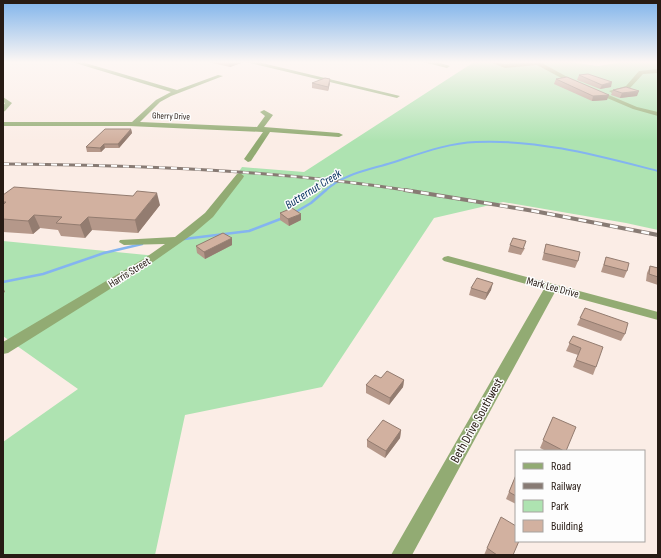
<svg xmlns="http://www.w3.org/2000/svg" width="661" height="558" font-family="'Sofia Sans Condensed',sans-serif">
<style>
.green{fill:#aee3b1}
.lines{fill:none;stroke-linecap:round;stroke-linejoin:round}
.stream-far1{stroke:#84b4f0;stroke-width:2}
.stream{stroke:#84b4f0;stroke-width:2.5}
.minor{fill:#92ab73;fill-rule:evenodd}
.rail-far1-casing{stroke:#887b74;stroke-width:3}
.rail-casing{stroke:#887b74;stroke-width:4}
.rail-far1{stroke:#fdfdfd;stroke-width:2;stroke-dasharray:6;stroke-linecap:butt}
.rail{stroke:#fdfdfd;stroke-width:2.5;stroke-dasharray:8;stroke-linecap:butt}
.wall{fill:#b5988a}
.shaded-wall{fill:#937c70}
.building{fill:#d2b1a0;stroke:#937c70}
.labels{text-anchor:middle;stroke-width:3;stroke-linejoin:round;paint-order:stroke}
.far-street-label{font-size:9px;fill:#271b14;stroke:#fdfdfd}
.street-label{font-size:11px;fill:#271b14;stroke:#fdfdfd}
.water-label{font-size:12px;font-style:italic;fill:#022c5a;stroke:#fdfdfd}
.near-street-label{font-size:13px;fill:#271b14;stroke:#fdfdfd}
</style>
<rect width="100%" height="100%" fill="#fbede6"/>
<path class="green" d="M474,62H569L598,66L623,62H658V230L626,223L503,202L434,218L322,387L185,415L155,555H3V442L78,389L3,336V241L157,256L220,200L242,167L304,172Z"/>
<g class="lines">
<path class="stream-far1" d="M325,191C343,174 368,170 391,163C419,154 447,143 476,142C538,139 599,156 658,171"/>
<g class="stream">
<path d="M294,213L311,203L326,190"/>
<path d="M184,239L249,231L283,218"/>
<path d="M3,282L43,274L104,253L142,244"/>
</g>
<g class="minor">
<path d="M72,62H82L177,90L218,75L223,76L171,96L160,102L140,122L257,127L265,116L260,112L264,110L273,115L264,127L339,133L343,135L339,137L270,132L251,161L248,162L244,159L263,132L129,126H3V122H132L156,100L171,92Z"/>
<path d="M246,62H258L400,96L397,98Z"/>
<path d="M423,62H437L450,66L447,68Z"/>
<path d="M490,62L505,64L540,62L571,79L637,107L658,112V116L633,109L567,81L537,65L505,68Z"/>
<path d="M658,69V73L643,74L630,88L612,93L609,91L626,86L639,71Z"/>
<path d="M3,97L12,103L5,111L3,112V106L5,103L3,102Z"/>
<path d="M240,173L244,176L243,178L213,217L193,234L153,262L8,353L3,354V342L145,258L165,244L124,245L119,242L120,240L175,237L205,213L237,174Z"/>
<path d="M448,256L658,312V320L555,292L412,555H391L544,289L444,261L442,259L444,257Z"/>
</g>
<g class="rail-far1-casing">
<path id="rail-far1" d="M3,164C140,165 276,170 412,191"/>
</g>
<g class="rail-casing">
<path id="rail" d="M405,190L534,211L658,235"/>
</g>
<use href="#rail-far1" class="rail-far1"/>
<use href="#rail" class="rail"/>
</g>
<g class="wall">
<path d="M208,62H244L230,67Z"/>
<path d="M579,75L611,87L600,89L577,80Z"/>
<path d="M556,79L607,100L592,101L554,84Z"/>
<path d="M312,83H330L328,91L312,88Z"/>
<path d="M613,90L637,96L620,98L611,95Z"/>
<path d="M131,129L132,133L119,148H105L101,152H87L86,147Z"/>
<path d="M3,195L160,205L138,233L92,230L85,238L61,236L58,230L40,228L33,234L3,232Z"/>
<path d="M280,213L301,220L289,226L280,220Z"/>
<path d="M546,244L578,261L575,268L542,260Z"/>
<path d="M232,245L205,259L197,253L196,246Z"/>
<path d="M510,245L525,248L521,255L508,252Z"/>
<path d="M606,257L627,271L624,278L601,272Z"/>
<path d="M650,266L658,268V285L646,281L647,273Z"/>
<path d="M471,288L491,290L485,300L469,295Z"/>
<path d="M585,308L625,334L621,341L577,325Z"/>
<path d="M573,336L596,367L593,375L573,367L578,355L566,351Z"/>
<path d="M381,378L404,380L403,387L389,405L366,393V385Z"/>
<path d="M553,417L566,451H546L540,448Z"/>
<path d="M401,430L400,438L385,458L367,447V440Z"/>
<path d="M516,475V504L506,499Z"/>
<path d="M487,548L513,555H484Z"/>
</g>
<g class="shaded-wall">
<path d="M231,62H244L230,67L229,63Z"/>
<path d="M330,79V83L328,91V87Z"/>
<path d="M612,82L611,87L600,89L602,85Z"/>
<path d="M639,91L637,96L620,98L622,93Z"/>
<path d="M609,95L607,100L592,101L593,96Z"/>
<path d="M131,129L132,133L119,148L118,144Z"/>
<path d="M104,144L105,148L101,152L100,148Z"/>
<path d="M157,193L160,205L138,233L135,220Z"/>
<path d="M301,214V220L289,226L288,219Z"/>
<path d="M34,215L40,228L33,234L28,221Z"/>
<path d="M88,217L92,230L85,238L80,225Z"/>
<path d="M232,238V245L205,259L204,252Z"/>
<path d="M493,283L491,290L485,300L487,293Z"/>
<path d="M3,287L5,292L3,293Z"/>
<path d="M404,380L403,387L389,405L390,398Z"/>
<path d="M401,430L400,438L385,458L386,451Z"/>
</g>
<g class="building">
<path d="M588,74L612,82L602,85L579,75Z"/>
<path d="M567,77L609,95L593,96L556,79Z"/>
<path d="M325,78L330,79L328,87L312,83Z"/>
<path d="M626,87L639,91L622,93L613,90Z"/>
<path d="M105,129H131L118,144H104L100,148L86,147Z"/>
<path d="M14,187L133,196L137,191L157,193L135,220L88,217L80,225L56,223L62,217L34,215L28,221L3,219V205L6,202H3V195Z"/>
<path d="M292,208L301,214L288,219L280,213Z"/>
<path d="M223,233L232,238L204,252L196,246Z"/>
<path d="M513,238L526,241L523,249L510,245Z"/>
<path d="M546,244L580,252L578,261L544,253Z"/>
<path d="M606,257L629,263L627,271L604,265Z"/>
<path d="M650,266L658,268V277L649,274Z"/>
<path d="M477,278L493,283L487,293L471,288Z"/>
<path d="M585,308L628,323L625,334L580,318Z"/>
<path d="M573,336L603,347L596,367L576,360L581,348L569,343Z"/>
<path d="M387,371L404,380L390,398L366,385L375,375L381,378Z"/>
<path d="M553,417L576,427L566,451H564L543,440Z"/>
<path d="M383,420L401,430L386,451L367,440Z"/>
<path d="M516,475V496L509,492Z"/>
<path d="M501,517L516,526V541H519L513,555H497L487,548Z"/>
</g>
<linearGradient id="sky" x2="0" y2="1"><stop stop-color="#80b4eb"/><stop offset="0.44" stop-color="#fdf7f4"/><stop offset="1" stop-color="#fdf7f4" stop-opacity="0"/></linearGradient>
<rect width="661" height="141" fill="url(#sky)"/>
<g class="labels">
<g class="far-street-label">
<text transform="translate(171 116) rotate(2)" y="3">Gherry Drive</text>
</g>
<g class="street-label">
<text transform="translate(129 272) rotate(-32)" y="4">Harris Street</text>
<text transform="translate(553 287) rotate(15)" y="4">Mark Lee Drive</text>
</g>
<g class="water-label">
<text transform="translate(313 189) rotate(-32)" y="4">Butternut Creek</text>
</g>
<g class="near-street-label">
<text transform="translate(476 420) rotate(-61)" y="5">Beth Drive Southwest</text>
</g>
</g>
<rect width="661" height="558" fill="none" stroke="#271b14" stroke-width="8"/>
<rect x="515" y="450" width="130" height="92" fill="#fdfdfd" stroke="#a7a3a0"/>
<rect x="523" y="463" width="20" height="6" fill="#92ab73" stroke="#a7a3a0"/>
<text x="551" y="470" font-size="12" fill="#271b14">Road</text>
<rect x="523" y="483" width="20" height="6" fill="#887b74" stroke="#a7a3a0"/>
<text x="551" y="490" font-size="12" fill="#271b14">Railway</text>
<rect x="523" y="500" width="20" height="12" fill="#aee3b1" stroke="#a7a3a0"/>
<text x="551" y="510" font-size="12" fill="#271b14">Park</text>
<rect x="523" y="520" width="20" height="12" fill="#d2b1a0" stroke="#a7a3a0"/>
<text x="551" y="530" font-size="12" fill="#271b14">Building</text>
</svg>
